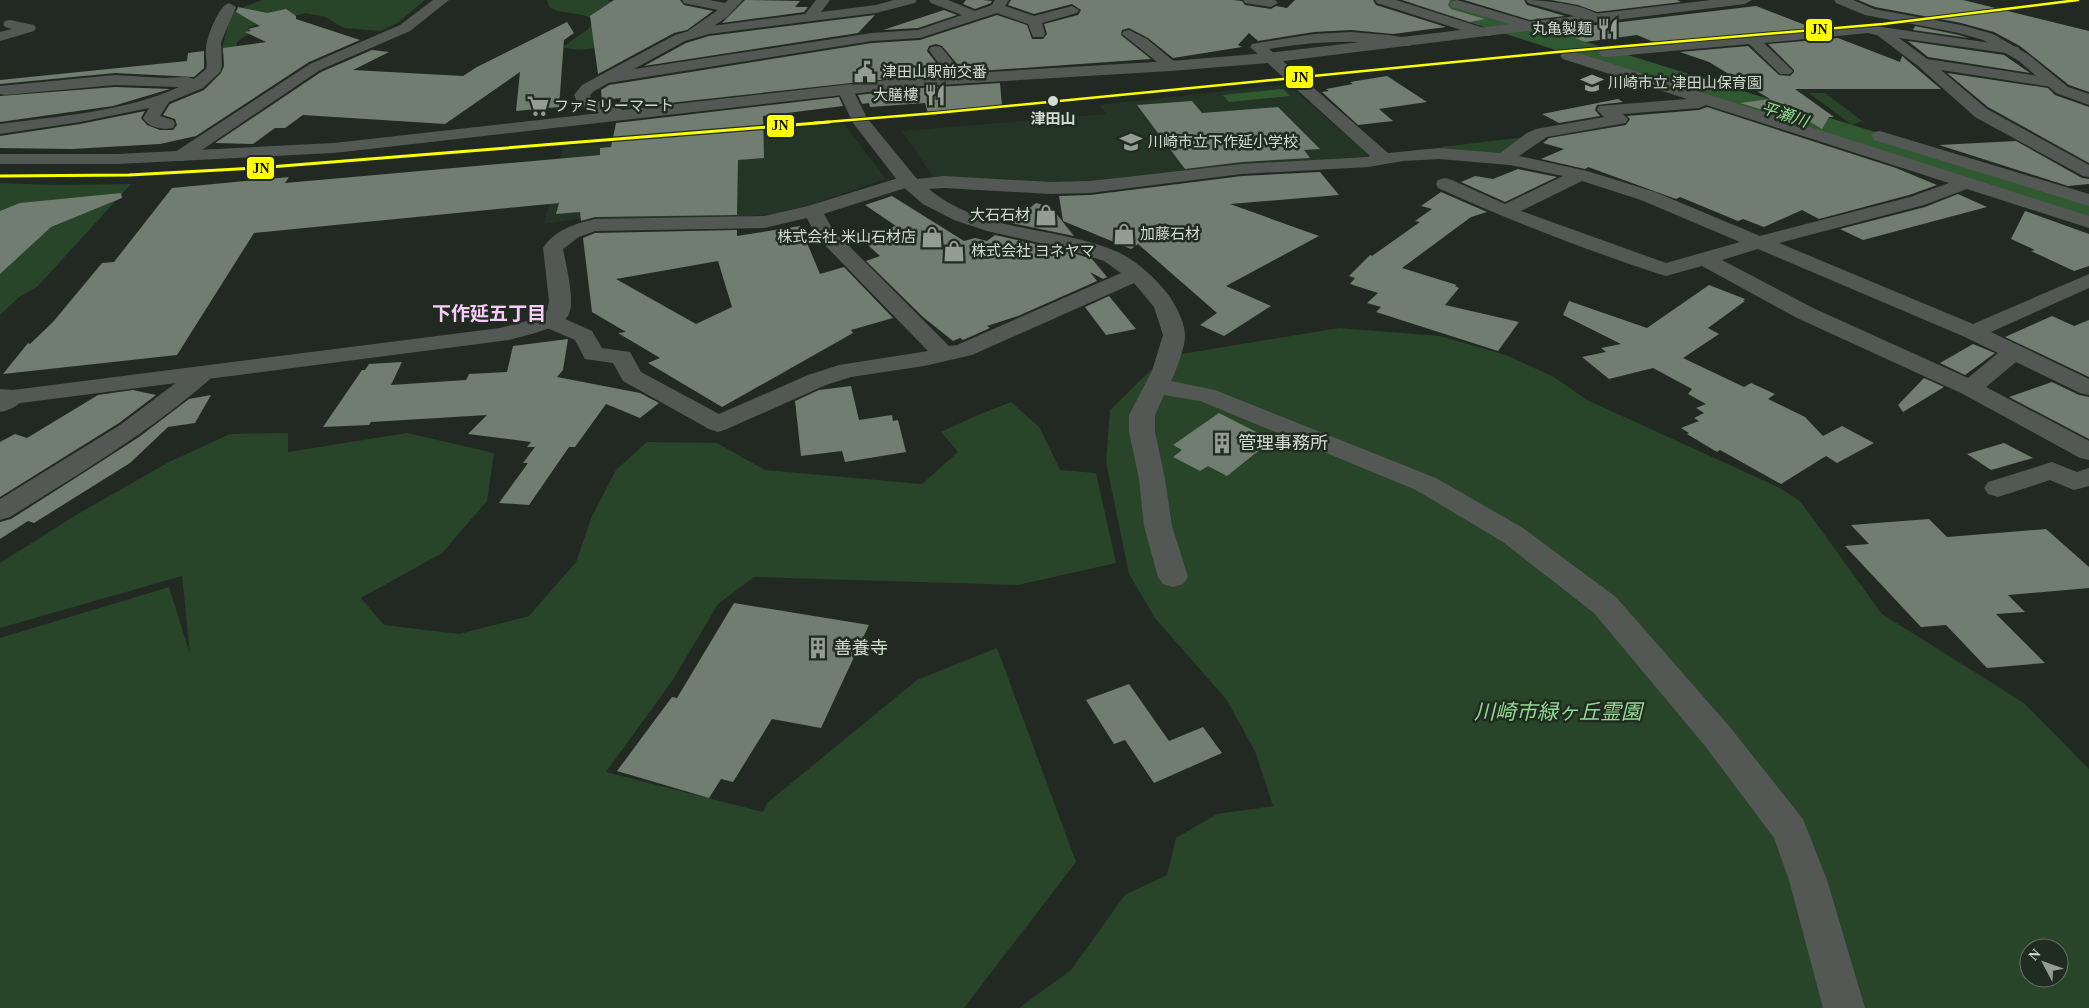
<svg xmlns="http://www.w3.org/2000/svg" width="2089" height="1008" font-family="'Times New Roman','Noto Sans JP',serif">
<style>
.built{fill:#253525}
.green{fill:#284429;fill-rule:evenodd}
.water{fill:#305931}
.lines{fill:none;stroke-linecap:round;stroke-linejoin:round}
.river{fill:#305931;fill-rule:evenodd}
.building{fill:#707d70;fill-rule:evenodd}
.minor{fill:#545854;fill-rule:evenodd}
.tertiary{fill:#545854;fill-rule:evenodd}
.rail-1-far1-casing{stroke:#1f2c1f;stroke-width:4.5}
.rail-1-casing{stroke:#1f2c1f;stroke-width:5.5}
.rail-1-far1{stroke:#ff0;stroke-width:2.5}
.rail-1{stroke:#ff0;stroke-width:3}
.stop-dot{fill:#d2dbd2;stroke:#1f2c1f;stroke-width:2}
.labels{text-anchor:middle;stroke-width:5;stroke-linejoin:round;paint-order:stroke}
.far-poi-label{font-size:15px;fill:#d2dbd2;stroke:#1f2c1f;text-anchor:start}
.far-stop-label{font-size:15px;font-weight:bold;fill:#d2dbd2;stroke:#1f2c1f}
.far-water-label{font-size:16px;font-style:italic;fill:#93d894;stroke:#1f2c1f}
.poi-label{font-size:18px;fill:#d2dbd2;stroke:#1f2c1f;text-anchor:start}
.neighbourhood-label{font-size:19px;font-weight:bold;fill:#f8cbfa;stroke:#1f2c1f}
.near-park-label{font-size:21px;font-style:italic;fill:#93d894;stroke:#1f2c1f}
.line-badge{stroke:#1f2c1f;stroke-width:2}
.pale-badge-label{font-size:14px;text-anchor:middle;font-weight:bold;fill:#111}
</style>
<rect width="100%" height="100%" fill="#222922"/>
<g class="built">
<path d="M1287,84L1369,155L1365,158L1057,184L933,177L902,131L1106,114L1100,105Z"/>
<path d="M844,124L886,179L806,206L772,214L732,218L578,219L544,224L563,147Z"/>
</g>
<g class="green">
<path d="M262,0H425L399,22L381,31L344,28L325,17L306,13L248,27V34L237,42L236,53L222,54C222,40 229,29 230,15L236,10Z"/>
<path d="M547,0H609L608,1L615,3L603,46C588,50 578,51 563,47L588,29L595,21C581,10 564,16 549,7Z"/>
<path d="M1809,93H1825L1862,121L1852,125Z"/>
<path d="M1526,137L1503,154L1445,151L1441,147Z"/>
<path d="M0,183L55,185L131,184L38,286L18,298L0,315Z"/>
<path d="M1339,328L1440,336L1506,355L1554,377L1587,400L1778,487L1800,501L1882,614L2024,703L2089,769V1008H1019L1071,970L1125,895L1167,875L1176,838L1217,814L1273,806L1255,751L1226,699L1155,618L1129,574L1106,462L1110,410L1164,357ZM2029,948H2059V978H2029Z"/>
<path d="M1011,402L1040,428L1060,470L1096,473L1116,563L1018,585L754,577L718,604L672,681L606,772L763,812L767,803L917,680L997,648L1076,862L964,1008H0V638L169,587L190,654L182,576L0,628V563L76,515L169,462L230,434L288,433V452L407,433L494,453L487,501L442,553L361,598L384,625L459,634L529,616L576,562L592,516L616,470L647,442L717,443L765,470L922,484L958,452L941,432L973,417Z"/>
</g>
<path class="water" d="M1283,89L1290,96L1229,102L1223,95Z"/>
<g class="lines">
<path class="river" d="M1412,0H1452L2089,199V222L1416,5Z"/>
</g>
<g class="building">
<path d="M614,0H680L684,5L713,11L687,30L674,33L598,74L590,16Z"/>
<path d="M745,0L800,1L795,7H808L804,12L722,23Z"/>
<path d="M966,0H983L992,1L991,3L975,9L963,4Z"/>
<path d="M1011,0H1233L1242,1L1245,5L1271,9L1276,6L1287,8L1295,0H1373L1376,5L1446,27L1393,34L1351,30L1314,32L1258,41L1249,33L1238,45L1242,47L1173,58L1148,38L1129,28L1122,30L1121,35L1151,59L964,72L942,46L936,44L929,46L927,51L944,73L623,108L619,107L621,98L602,100L601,90L609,85L872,43L920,40L997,15L1027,25L1032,39H1043L1047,34L1044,24L1078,15L1081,10L1072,4L1034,14L1008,5Z"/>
<path d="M1402,0H1450L1448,5L1451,9L1485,19L1470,22Z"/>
<path d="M1464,0H1524L1527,5L1565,16L1530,20Z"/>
<path d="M1551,0H1677L1681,2L1597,12L1578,5Z"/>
<path d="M1858,0H1963L2089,31V92L2069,85L2020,46L1994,32L1961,23L1875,7Z"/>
<path d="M1756,6L1813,28L1656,43L1637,35L1585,42L1554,30Z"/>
<path d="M238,7L267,13L286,9L296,16V19L360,40L309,62L196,136L160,144L72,149L0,148V136L80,124L145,111L141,118L147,125L160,130H173L177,125L175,119L163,115L170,104L204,90L221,73L224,66L223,48L266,42L245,32L251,31L248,29L260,26L236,12Z"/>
<path d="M944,10L957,15L918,28L883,30Z"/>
<path d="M875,15L858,33L644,66L686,43L709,36Z"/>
<path d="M567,22L574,33L564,40L559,107L516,111L520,72L445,124L303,115L285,128H275L253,144L215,143L321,72L372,50L389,52L353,70L463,76L477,67Z"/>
<path d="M1915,26L1959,35L1969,38L1913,30Z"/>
<path d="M1838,38L1900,62L1902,56L1941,89H1795L1834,117H1829L1822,129L1802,117H1786L1740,103L1770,99L1709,62L1680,52L1748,46L1779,75L1790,76L1794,72V70L1768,44Z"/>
<path d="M1908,41L2004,55L2030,73L1928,57Z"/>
<path d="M204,51V68L194,77L115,73L0,84V80L187,61L188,53Z"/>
<path d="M1947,73L2048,88L2055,95L2089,107V163L1988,107Z"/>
<path d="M1387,76L1427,102L1379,109L1393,121L1358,125L1322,92L1329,91L1326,89L1353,84L1350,82Z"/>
<path d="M1000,83L1002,106L928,113L925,103L870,107L869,103L862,104L858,95L922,88Z"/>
<path d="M115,87L170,89L113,106L0,122V96Z"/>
<path d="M839,97L843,106L763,116L764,158L738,160L737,215L595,217L581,221L580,212L556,214L559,203L254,233L177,355L3,374L28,343L30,344L53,322L102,263L114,262L172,188L289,177L285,183L600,155V148L611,147L616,123Z"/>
<path d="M1618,99L1623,102L1597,105L1595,110L1600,116L1559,123L1542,114Z"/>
<path d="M1192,101L1202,113L1278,107L1320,149L1304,150L1310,158L1242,162L1185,169L1137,105Z"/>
<path d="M1707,107L1896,168L1937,185L1909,195L1819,219L1802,210L1764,227L1743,219L1738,221L1680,197L1676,199L1588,167L1585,169L1541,159L1564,149L1543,143L1549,138L1626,125L1630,119L1627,116L1699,110Z"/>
<path d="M2016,141L2082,178L2089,179V184L2068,186L1939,145Z"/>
<path d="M1518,169L1557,177L1505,202L1461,182L1475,176L1493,179Z"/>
<path d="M1320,172L1339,195L1230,204L1319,236L1226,286L1271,306L1224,336L1200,325L1217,313L1138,244L1131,249L1063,221L1059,196L1090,195L1242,176Z"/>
<path d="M1441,192L1487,212L1471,217L1402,268L1457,285L1455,286L1459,288L1445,305L1519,322L1498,351L1376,312L1381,307L1367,303L1378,293L1350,284L1355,278L1349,276L1370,255L1372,256L1420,222L1415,221L1432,209L1421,206Z"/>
<path d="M121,193L122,198L51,227L0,274V211L20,203Z"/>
<path d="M1958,194L1987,207L1863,240L1840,229L1925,207Z"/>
<path d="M892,196L964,241L975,238L987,241L995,235L1066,251L1092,259L1107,277L1103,279L1090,272L1097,281L1018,316L987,326L990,328L963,340L960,338L953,341L923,317L866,261L880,256L859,237L896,226L865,205Z"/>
<path d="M1036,203L1051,207L1074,236L1011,223Z"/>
<path d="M2025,211L2089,234V266L2074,271L2031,251L2035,250L2011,239Z"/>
<path d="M800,226L820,274L844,267L893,318L851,330L853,333L722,407L648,363L660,358L618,333L626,332L592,312L583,238L595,233L737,230V236ZM718,261L732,307L696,324L616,279Z"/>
<path d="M1709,285L1745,299L1743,301H1745L1708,328L1719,334L1683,358L1744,387L1751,383L1775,394L1768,399L1805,417L1823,436L1842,426L1874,443L1837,463L1826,456L1781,484L1720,450L1717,452L1687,434L1689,433L1681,428L1699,421L1694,418L1704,413L1696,408L1706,404L1688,394L1692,389L1653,368L1609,379L1582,357L1606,352L1601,348L1621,344L1563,315L1569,301L1647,328Z"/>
<path d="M1109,296L1136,329L1106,335L1085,307Z"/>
<path d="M2052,316L2074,326L2089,320V377L2005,337Z"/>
<path d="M568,339L563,370L557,377L640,393L659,403L640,418L606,404L575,447H569L529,505L499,503L528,463H523L535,447H527L531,442L468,434L487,415L371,422L369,425L323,427L362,370H365L369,364L402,362L391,385L466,380L469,374L507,372L513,346Z"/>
<path d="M1973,344L1995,353L1965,375L1940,363Z"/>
<path d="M1924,378L1944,387L1903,412L1898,405Z"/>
<path d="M2052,382L2079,395L2089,397V439L2009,397Z"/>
<path d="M851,386L859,420L892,415L893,421L898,420L906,452L845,462L842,451L801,456L795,401L819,390Z"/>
<path d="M133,390L156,395L119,423L0,497V442L15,434L27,438L98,395Z"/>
<path d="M211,395L195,423L168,427L130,463L34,523L28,521L0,539V522L11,519L88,470L139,437L189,399Z"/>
<path d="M1219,413L1272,440L1227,476L1208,466L1200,471L1173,457L1182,450L1173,445Z"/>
<path d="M2004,443L2033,458L1991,470L1967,454Z"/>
<path d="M1929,519L1947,537L2046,529L2089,567V588L2008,595L2025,612L1996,614L2045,663L1987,668L1946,625L1921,627L1845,546L1869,544L1851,525Z"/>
<path d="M734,603L869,625L821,728L772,719L733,782L721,779L709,798L617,771L672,697L677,698Z"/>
<path d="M1129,684L1169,741L1203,727L1222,753L1154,783L1125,740L1114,744L1086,700Z"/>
</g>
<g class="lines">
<g class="minor">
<path d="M433,0H449L410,31L320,70L187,160L181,161L175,160L172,156L175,152L310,64L400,25Z"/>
<path d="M682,0H709L725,3L728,0H743L727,17L699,36H689L687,33L689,30L718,10L684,3Z"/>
<path d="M816,0H830L815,20H805L803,17Z"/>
<path d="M929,0H948L975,11L992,5L995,0H1009L1005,6L1034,16L1072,6L1079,10L1077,13L1042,23L1045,34L1043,37H1033L1028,24L997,13L920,38L872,41L608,83L602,81L600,78L602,75L608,73L872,33L918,30L962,15L931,3Z"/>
<path d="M1243,0H1275L1278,3L1271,7L1245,3Z"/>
<path d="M1375,0H1396L1490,30L1492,33L1490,36H1480L1377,3Z"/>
<path d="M1457,0L1535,23L1537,26L1535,29L1530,30L1452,7L1450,4L1452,1Z"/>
<path d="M1526,0C1542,0 1592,5 1602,18L1595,22L1528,3Z"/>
<path d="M229,3L236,7L221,42L222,66L220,72L203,88L169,102L160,116L173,120L175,124L173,128C162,130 149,128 143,118L149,108L80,122L0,134V124C59,116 124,112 179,87L115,85L5,95L0,94V86L115,75L164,78L188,77L194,79L206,69C208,62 205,56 206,49C206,38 219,5 229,3Z"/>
<path d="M10,20L34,25L36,28L34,31L0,41V32L12,29L5,27L3,24L5,21Z"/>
<path d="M1868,25L2018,47L2020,50L2018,53L2013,54L1899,38L1927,59L2058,79L2060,82L2058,85L2052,87L1941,70L1987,109L2089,165V177L2083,176L1975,117L1918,66L1877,35L1868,33L1764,43L1793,71L1790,74H1780L1749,44L1606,57L1601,56L1599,53L1601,50L1606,49Z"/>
<path d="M1129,30L1147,39L1176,63L1179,66L1176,69H1166L1122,34L1124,31Z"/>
<path d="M1351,32L1389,35L1412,39L1414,42L1412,45L1407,46C1361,39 1315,41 1269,49L1388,153L1439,148L1500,153L1527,133L1536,129L1604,117L1597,110L1599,106L1687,99L1563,59L1560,56L1563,53L1572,51L2089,216V228L1967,189L1924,205L1779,243L1973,324L2089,274V288L1991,332L2089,379V395L2080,393L2016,362L1986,387L2089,441V460L2080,458L1961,393L1797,318L1702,266L1666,276L1659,274C1584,249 1510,221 1438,188L1436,184L1438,180L1445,178L1452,180L1505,204L1563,176L1510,165L1439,159L1403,161L1368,167L1242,174L1090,193L1051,194L944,188L929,189C981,233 1058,226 1118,252C1137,261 1154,277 1167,293C1175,304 1184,320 1185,334C1186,345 1176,371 1171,381L1215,390L1436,478L1523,528L1616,597L1729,726L1803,819L1827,880L1865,1008H1823L1789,880L1774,838L1705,746L1594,613L1503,542L1416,490L1200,401L1164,395L1155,415V432L1165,479L1172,526L1188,577L1183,584L1173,587L1163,584L1158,577L1144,526L1139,479L1129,432V415L1152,371L1163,335L1154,307L1134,283L972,355L924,366L851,377L826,385L727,429L718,432L709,429L623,381L613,363L585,359L575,340L540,325L537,320L540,315L548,313L556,315L592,331L602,348L630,352L641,372L719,414L808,375L839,365L928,351L817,237L803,211L806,207L813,205L820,207L833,230L949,346L957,345L1121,273L1104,261L1066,249L987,231L954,220L923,204L901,185L853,123L837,89L839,86H851L867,118L917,179L944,176L1051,182L1090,181L1242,164L1368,157L1370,156L1250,47L1252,44L1257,43L1314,34ZM1706,105L1949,183L1910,197L1760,236L1655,192L1587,171L1519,156L1547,137L1626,123L1628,119L1623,114L1699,108ZM1582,181L1641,200L1740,242L1666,263L1521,211ZM1758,249L1965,337L1998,353L1968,378L1813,308L1722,260Z"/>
<path d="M936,46L941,47L964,75L966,78L964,81H952L931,53L929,50L931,47Z"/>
<path d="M1880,131L2089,194V206L1874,140L1871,136L1874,132Z"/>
<path d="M201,368L209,370L213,375L209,380C148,433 79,474 10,517L0,520V499L120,425L193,370Z"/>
<path d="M13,390L22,392L25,397C19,406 10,410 0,412V394Z"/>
<path d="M2052,462L2077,472L2089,468V486L2074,490L2050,480L1998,497L1988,494L1984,488L1988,482Z"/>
</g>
<g class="tertiary">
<path d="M894,0H917L915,3L876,13L709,34L685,41L594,91L590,95L591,98L623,110L922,76L1171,61L1268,53L1711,0H1752L1745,4L1268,63L1171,71L922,86L334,153L117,164H0V154H117L334,143L600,113C588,108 578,107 574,95L582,85L675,35L703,27L876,5Z"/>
<path d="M1834,0H1853L1874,9L1961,25L1993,34L2029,55L2068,87L2089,94V105L2056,93L2019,61L1983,40L1959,33L1865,15L1836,3Z"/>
<path d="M908,175L915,177L917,181L915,185L820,215L764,228L595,231L579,237L563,249C566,265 575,300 569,314C563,328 523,336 509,340L13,404L0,403V389L13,390L500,328L527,321L547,311L549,301L543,248C555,230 574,224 595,219L764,216L808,206Z"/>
</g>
<g class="rail-1-far1-casing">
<path id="rail-1-far1" d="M814,123L936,113L1557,52L1883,24L2078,0"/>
</g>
<g class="rail-1-casing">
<path id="rail-1" d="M0,176L129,175L257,168L829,122"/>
</g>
<use href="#rail-1-far1" class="rail-1-far1"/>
<use href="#rail-1" class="rail-1"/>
</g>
<defs>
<g id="restaurant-bare" transform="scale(1.725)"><path d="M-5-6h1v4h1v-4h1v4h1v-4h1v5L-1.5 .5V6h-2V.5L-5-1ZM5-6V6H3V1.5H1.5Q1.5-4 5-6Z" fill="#949d94" stroke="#1f2c1f" stroke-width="2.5" paint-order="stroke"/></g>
<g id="civic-bare" transform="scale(1.725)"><path d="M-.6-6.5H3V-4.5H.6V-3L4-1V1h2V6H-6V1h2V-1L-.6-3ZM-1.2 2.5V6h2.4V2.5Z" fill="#949d94" stroke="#1f2c1f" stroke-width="2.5" paint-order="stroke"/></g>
<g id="school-bare" transform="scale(1.725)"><path d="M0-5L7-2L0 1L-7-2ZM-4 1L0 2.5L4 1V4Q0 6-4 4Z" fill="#949d94" stroke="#1f2c1f" stroke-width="2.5" paint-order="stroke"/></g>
<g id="supermarket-bare" transform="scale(1.725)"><path d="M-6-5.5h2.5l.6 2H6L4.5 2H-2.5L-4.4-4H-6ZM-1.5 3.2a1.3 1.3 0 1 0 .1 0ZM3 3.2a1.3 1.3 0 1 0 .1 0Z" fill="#949d94" stroke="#1f2c1f" stroke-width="2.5" paint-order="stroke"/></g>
<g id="shop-bare" transform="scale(1.725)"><path d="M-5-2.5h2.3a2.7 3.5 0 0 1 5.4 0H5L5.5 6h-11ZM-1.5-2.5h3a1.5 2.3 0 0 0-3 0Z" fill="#949d94" stroke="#1f2c1f" stroke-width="2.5" paint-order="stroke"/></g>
<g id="building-bare" transform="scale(1.725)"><path d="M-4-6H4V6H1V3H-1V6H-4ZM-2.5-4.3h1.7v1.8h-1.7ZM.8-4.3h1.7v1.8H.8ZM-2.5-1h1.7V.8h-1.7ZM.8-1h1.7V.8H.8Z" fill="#949d94" stroke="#1f2c1f" stroke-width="2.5" paint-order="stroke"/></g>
</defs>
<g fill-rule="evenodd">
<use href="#restaurant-bare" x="1608" y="29"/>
<use href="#civic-bare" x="865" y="72"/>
<use href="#school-bare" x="1592" y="83"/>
<use href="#restaurant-bare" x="935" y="95"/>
<use href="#supermarket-bare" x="538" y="106"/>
<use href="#school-bare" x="1131" y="142"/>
<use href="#shop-bare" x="1046" y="215"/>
<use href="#shop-bare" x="1124" y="234"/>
<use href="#shop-bare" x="932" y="237"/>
<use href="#shop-bare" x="954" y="251"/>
<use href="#building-bare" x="1222" y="443"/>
<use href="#building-bare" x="818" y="648"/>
</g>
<circle class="stop-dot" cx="1053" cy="101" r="6"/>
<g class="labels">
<g class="far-poi-label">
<text x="1592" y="34" text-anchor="end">丸亀製麺</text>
<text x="882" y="77">津田山駅前交番</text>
<text x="1608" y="88">川崎市立 津田山保育園</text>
<text x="918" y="100" text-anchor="end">大膳樓</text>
<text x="554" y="111">ファミリーマート</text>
<text x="1148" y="147">川崎市立下作延小学校</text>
<text x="1030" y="220" text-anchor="end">大石石材</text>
<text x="1140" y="239">加藤石材</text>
<text x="916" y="242" text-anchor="end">株式会社 米山石材店</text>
<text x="971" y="256">株式会社 ヨネヤマ</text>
</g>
<g class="far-stop-label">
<text x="1053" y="124">津田山</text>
</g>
<g class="far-water-label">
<text transform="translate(1785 114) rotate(18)" y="6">平瀬川</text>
</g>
<g class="poi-label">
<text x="1238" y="449">管理事務所</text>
<text x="834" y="654">善養寺</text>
</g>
<g class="neighbourhood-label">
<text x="489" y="320">下作延五丁目</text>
</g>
<g class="near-park-label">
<text x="1558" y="719">川崎市緑ヶ丘霊園</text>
</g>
</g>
<g class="line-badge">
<rect x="1805" y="18" width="28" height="24" rx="5" fill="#ff0"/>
<rect x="1285" y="65" width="29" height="24" rx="5" fill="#ff0"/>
<rect x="766" y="114" width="29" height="24" rx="5" fill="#ff0"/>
<rect x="246" y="156" width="29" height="24" rx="5" fill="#ff0"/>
</g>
<g class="pale-badge-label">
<text x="1819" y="34">JN</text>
<text x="1300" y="82">JN</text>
<text x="780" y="130">JN</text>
<text x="261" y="173">JN</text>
</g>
<g transform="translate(2044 963) rotate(311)"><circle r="24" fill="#1f2c1f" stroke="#677267"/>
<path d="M0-4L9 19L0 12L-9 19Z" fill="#949d94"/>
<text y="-8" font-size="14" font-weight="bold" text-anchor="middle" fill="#d2dbd2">N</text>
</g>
</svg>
